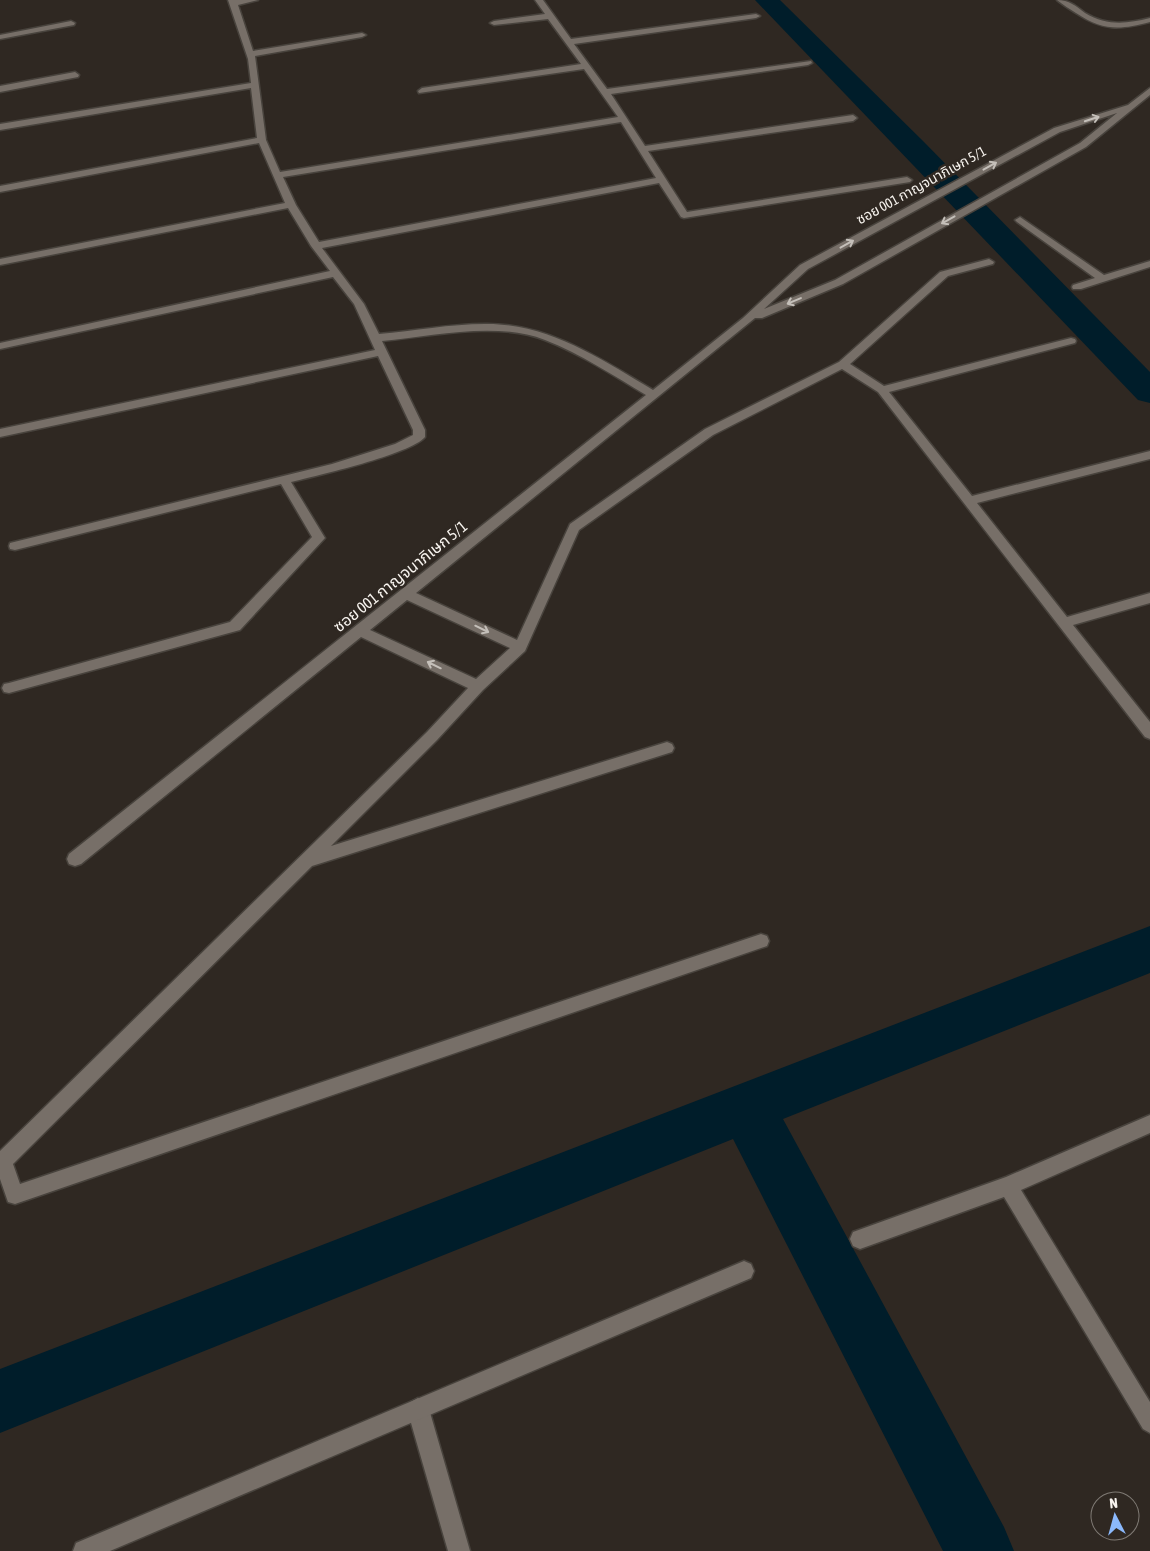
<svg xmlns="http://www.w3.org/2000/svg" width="1150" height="1551" font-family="'Asap Condensed','Noto Sans Thai',sans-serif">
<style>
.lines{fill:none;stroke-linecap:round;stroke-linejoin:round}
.canal{fill:#001d2a;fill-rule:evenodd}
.service-casing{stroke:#48433d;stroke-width:3}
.minor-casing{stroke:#48433d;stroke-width:3}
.service{fill:#776f68;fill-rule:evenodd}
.minor{fill:#776f68;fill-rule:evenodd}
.oneway{stroke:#c4bfb9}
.labels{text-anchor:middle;stroke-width:5;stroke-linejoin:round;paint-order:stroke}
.far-street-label{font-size:14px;fill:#f8f4ef;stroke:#2f2822}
.street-label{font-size:16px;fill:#f8f4ef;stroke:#2f2822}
</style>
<rect width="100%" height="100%" fill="#2f2822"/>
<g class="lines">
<g class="canal">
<path d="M755,0H780L923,141L1150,372V403L1138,400Z"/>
<path d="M1150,926V973L783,1119L1004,1527L1014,1551H943L733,1139L0,1433V1369Z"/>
</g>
<g class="service-casing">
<path id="service" d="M418,1398L425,1402L429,1409L470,1551H448L407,1409L411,1402Z"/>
</g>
<g class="minor-casing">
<g id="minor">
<path d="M228,0H258L238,5L253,51L362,33L366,35L362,37L255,56L266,140L280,172L618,117L584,69L419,93L418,91L422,88L581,64L548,19L494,25L490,23L494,21L545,14L535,0H543L571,39L756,14L760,16L756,18L574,44L607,89L811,61L812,63L808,65L611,94L645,146L853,115L857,118L853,121L648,151L687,212L907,177L912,180L910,182L684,218L681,217L659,183L322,248L364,304L379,334C414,331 450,324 485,324C548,323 601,359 653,390L743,318L800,265L1054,128L1128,105L1150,88V95L1086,147L843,284L762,318H755L416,593L517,640L570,524L705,429L839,362L940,272L989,259L994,262L993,264L948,276L850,364L884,386L1071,338L1075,339L1076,341L1075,343L889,392L972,496L1150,451V459L977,503L1067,617L1150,593V603L1073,625L1150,722V739L1145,737L878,392L842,369L713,435L579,530L525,651L483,690L437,740L331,846L667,742L672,744L674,748L672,752L312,866L13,1164L20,1184L761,934L767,936L769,941L767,946L15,1204L8,1202L0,1179V1151L427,732L468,688L361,637L81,864L75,866L69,864L67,859L69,854L646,395C614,376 581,354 545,340C497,321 432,336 382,341L425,430V437C411,454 316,476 291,482L325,538L240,630L9,693L4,692L2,688L4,684L9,683L230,622L312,537L281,484L15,550L10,549L9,546L10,543L332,464L395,444L413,435V430L378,356L0,437V429L375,350L354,304L333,277L0,349V343L330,271L311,246L288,208L0,265V259L285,203L259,143L0,192V186L257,138L251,88L0,130V124L251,83L248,59ZM1117,113L1080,143L835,280L764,309L808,269L1060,132ZM621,122L656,178L319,242L296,205L283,177ZM407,600L510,648L476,679L370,630Z"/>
<path d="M1057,0C1069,0 1076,6 1085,13C1107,26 1126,24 1150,18V22C1120,30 1103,31 1076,13C1070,9 1063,5 1057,0Z"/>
<path d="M71,21L75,23L74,25L0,39V35Z"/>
<path d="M75,72L79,75L78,77L0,92V86Z"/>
<path d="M1020,217L1104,275L1150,261V267L1081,289H1073L1072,287L1073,285L1095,278L1017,222L1015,220Z"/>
<path d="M1150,1115V1133L1021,1190L1150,1402V1433L1143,1429L1004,1197L860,1249L853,1246L850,1239L853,1232L1006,1177Z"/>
<path d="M744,1261L751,1264L754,1271L751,1278L110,1551H73L76,1543Z"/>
</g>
</g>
<use href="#service" class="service"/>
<use href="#minor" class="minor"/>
</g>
<defs><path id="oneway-shaft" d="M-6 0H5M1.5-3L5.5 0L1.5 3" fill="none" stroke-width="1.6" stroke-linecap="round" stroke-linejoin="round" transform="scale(1.25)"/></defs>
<g class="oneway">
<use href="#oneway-shaft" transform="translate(1092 119) rotate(-18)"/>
<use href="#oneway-shaft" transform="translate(990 166) rotate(-29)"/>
<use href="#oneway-shaft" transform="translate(948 220) rotate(151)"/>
<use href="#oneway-shaft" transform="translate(847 244) rotate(-29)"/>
<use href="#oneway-shaft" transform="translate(794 301) rotate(157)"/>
<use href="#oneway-shaft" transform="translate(482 629) rotate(26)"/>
<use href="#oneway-shaft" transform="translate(434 665) rotate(-154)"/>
</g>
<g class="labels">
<g class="far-street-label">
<text transform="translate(921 185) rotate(-29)" y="5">ซอย 001 กาญจนาภิเษก 5/1</text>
</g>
<g class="street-label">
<text transform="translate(400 576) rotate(-39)" y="6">ซอย 001 กาญจนาภิเษก 5/1</text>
</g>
</g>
<g transform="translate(1115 1516) rotate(354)"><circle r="24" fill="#2f2822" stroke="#7f7a74"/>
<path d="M0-4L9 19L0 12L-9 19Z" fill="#8bb9fc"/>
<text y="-8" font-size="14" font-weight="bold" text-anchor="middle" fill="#f8f4ef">N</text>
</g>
</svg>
